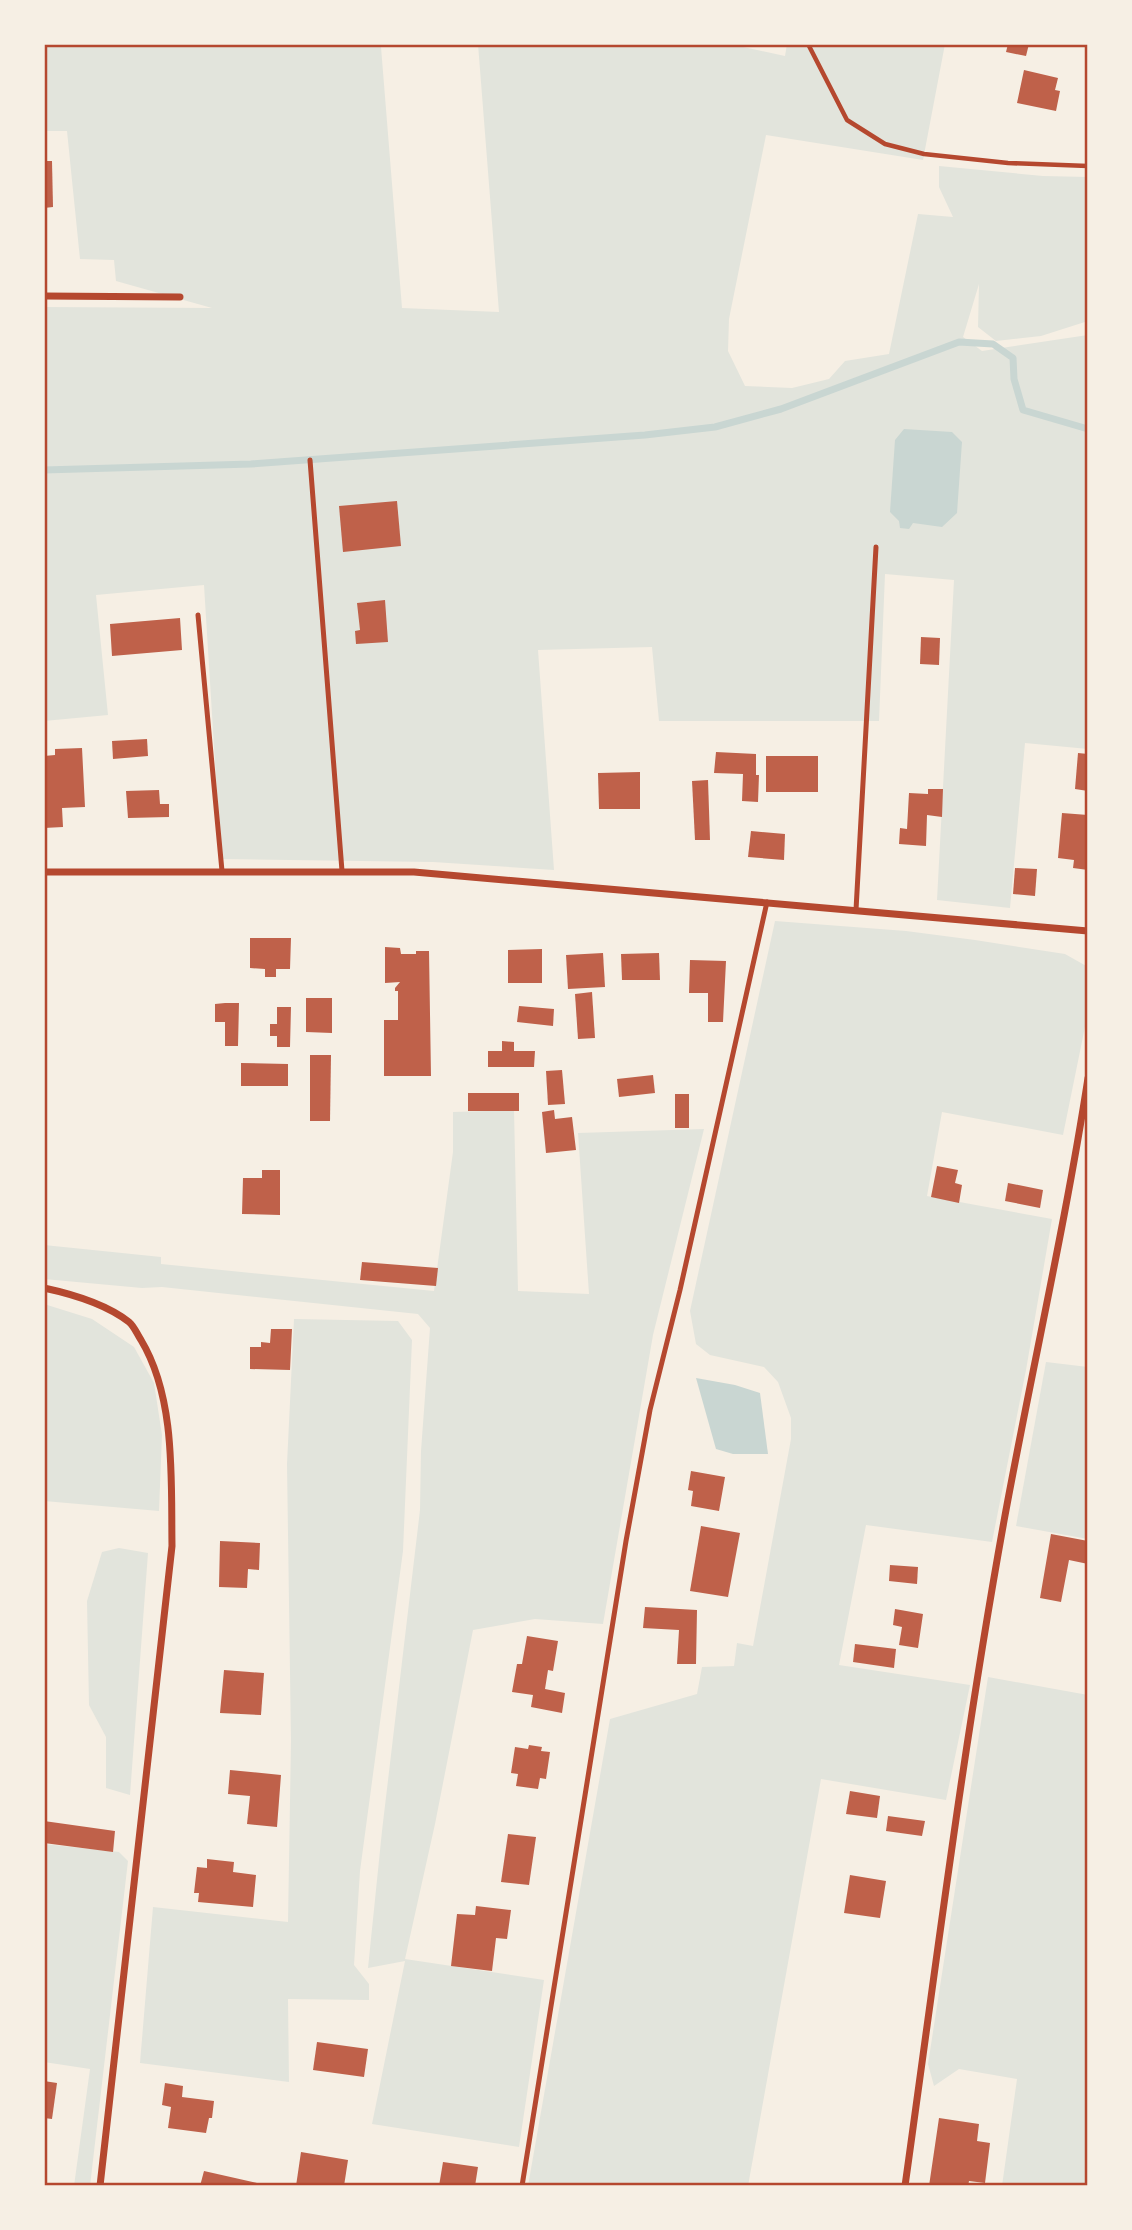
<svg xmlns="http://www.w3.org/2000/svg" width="1132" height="2230" font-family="Manrope,sans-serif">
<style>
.green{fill:#e2e4dc}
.water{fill:#c9d6d2}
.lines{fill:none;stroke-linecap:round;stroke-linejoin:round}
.stream{stroke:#c9d6d2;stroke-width:7}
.building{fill:#bf614a}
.path{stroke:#b5482f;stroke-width:4.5}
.service{stroke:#b5482f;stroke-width:5}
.minor{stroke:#b5482f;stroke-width:7}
.neatline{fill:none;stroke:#b5482f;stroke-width:2.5}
</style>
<rect width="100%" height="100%" fill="#f6efe4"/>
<g class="green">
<path d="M44,44H378L381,47L402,308L499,312L478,44H729L785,56L787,44H945L923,160L766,135L729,319L728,351L745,386L792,388L829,379L845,361L889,354L918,214L953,217L939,187V166L1043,176L1088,177V321L1041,336L996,341L978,327L979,284L963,337L982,351L1088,335V749L1025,743L1010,908L937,900L954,580L885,574L879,721H659L652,647L538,650L554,870L433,862L221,859L204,585L96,595L108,715L44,721V307L212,308L116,281L114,260L80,259L67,131H44Z"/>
<path d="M775,921L906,931L975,940L1065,954L1088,967V1012L1063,1135L942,1112L927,1196L1052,1219L1026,1370L992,1542L866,1525L839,1665L970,1685L946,1800L821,1779L748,2186H528L610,1719L697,1694L702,1667L734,1666L737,1643L753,1646L791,1439V1418L778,1382L764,1367L710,1355L696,1344L690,1311Z"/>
<path d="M514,1110L518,1291L589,1294L578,1133L704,1129L653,1335L603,1624L535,1619L473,1630L435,1824L405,1959L544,1980L519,2147L372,2124L405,1961L368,1968L382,1831L420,1510L421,1451L430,1328L418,1314L162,1287L142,1288L44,1279V1245L161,1257V1264L434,1291L453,1152V1112Z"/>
<path d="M44,1304L92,1319L134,1347L154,1383L162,1435L159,1511L44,1501Z"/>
<path d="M294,1319L398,1321L412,1340L403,1551L360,1871L354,1965L369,1984V2000L288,1999L289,2082L140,2063L153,1907L288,1922L291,1741L287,1464Z"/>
<path d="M1046,1362L1088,1367V1539L1016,1526Z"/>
<path d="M119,1548L148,1553L130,1795L106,1788V1737L89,1705L87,1601L102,1552Z"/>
<path d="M988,1677L1088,1695V2186H1002L1017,2079L959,2069L934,2086L928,2064Z"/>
<path d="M44,1844L119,1852L128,1861L90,2186H74L90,2069L44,2062Z"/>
</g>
<g class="water">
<path d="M904,429L952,432L962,442L957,513L942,527L913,523L909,529L900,528L899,521L890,512L895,440Z"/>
<path d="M696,1378L735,1385L760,1393L768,1454H733L716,1449Z"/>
</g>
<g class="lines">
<path class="stream" d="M44,470L251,464L645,435L715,427L781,409L959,342L993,344L1013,358L1014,379L1023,410L1088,429"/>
</g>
<g class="building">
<path d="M1008,44H1029L1026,56L1006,52Z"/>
<path d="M1024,70L1058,78L1055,90L1060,91L1056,111L1017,103Z"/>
<path d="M44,161H52L53,207L44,208Z"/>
<path d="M397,501L401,546L343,552L339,506Z"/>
<path d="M385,600L388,642L356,644L355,631L360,630L357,603Z"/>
<path d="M180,618L182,650L112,656L110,624Z"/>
<path d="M921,637L940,638L939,665L920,664Z"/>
<path d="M147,739L148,756L113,759L112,741Z"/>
<path d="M82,748L85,807L62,808L63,827L44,828V756L55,755V749Z"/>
<path d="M716,752L756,754V775H759L758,802L742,801L743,774L714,773Z"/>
<path d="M1078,753L1088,754V791L1075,789Z"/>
<rect x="766" y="756" width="52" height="36"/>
<path d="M640,772V809H599L598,773Z"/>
<path d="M708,780L710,840H695L692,781Z"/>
<path d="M928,789H943L942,817L927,815L926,846L899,844L900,828L907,829L909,793L928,794Z"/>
<path d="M159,790L160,804H169V817L128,818L126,791Z"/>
<path d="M1062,813L1088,815V870L1073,868L1074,860L1058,858Z"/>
<path d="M751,831L785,834L784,860L748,857Z"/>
<path d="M1015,868L1037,869L1035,896L1013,894Z"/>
<path d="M250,938H291L290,969H276V977H265V969L250,968Z"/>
<path d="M385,947L400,948L401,954H416V951H429L431,1076H384V1020H398V991H395V988L400,982L385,983Z"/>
<path d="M542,949V983H508V950Z"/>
<path d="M603,953L605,987L568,989L566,955Z"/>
<path d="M659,953L660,980H622L621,954Z"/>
<path d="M690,960L726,961L723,1022H708V993H689Z"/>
<path d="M592,992L595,1038L578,1039L575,994Z"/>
<path d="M306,998H332V1033L306,1032Z"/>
<path d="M225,1003H239L238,1046H225V1022H215V1004Z"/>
<path d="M519,1006L554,1009L553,1026L517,1022Z"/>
<path d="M277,1007H291L290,1047H277V1036H270V1024H277Z"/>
<path d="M502,1041L514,1042V1051H535L534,1067H488V1051H502Z"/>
<path d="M310,1055H331L330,1121H310Z"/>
<path d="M241,1063L288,1064V1086H241Z"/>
<path d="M562,1070L565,1104L548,1105L546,1071Z"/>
<path d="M653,1075L655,1093L619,1097L617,1079Z"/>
<rect x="468" y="1093" width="51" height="18"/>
<rect x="675" y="1094" width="14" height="34"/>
<path d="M554,1110L555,1119L572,1117L576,1150L546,1153L542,1112Z"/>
<path d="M937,1166L958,1170L955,1183L962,1185L959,1203L931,1197Z"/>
<path d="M262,1170H280V1215L242,1214L243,1178H262Z"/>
<path d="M1008,1183L1043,1190L1040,1208L1005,1201Z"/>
<path d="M362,1262L438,1268L436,1286L360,1280Z"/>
<path d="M271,1329H292L290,1370L250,1369V1347H261V1342L270,1343Z"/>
<path d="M691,1471L725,1477L719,1511L691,1506L693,1491L688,1490Z"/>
<path d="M701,1526L740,1533L728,1597L690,1591Z"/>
<path d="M1051,1534L1088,1541V1564L1069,1560L1061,1602L1040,1598Z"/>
<path d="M220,1541L260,1543L259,1570L248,1569L247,1588L219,1587Z"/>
<path d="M890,1565L918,1567L917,1584L889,1581Z"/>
<path d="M645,1607L697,1610L696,1664H677L679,1630L643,1628Z"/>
<path d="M895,1609L923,1614L918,1648L899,1645L902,1627L893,1625Z"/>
<path d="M527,1636L558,1641L553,1671L548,1670L545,1689L565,1693L562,1713L531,1707L533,1695L512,1692L517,1664H522Z"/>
<path d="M855,1644L896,1649L894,1668L853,1662Z"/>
<path d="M224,1670L264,1673L261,1715L220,1713Z"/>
<path d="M529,1745L542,1747L541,1751L550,1752L546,1779L540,1778L538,1789L516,1786L518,1774L511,1773L515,1747L528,1749Z"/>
<path d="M230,1770L281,1775L277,1827L247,1824L250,1796L228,1794Z"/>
<path d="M850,1791L880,1796L877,1818L846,1814Z"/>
<path d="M888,1816L925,1821L922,1836L886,1831Z"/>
<path d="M44,1821L115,1831L113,1852L44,1843Z"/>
<path d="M508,1834L536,1837L529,1885L501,1882Z"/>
<path d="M207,1859L234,1862L233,1872L256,1875L253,1907L198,1902L199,1893H194L197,1867L207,1868Z"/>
<path d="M850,1875L886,1881L880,1918L844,1913Z"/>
<path d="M476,1906L511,1910L507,1939L496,1938L492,1971L451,1966L457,1914L475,1915Z"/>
<path d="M317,2042L368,2049L364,2077L313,2070Z"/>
<path d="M44,2081L57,2083L52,2119L44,2118Z"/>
<path d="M165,2083L183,2086L182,2097L214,2101L212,2118H209L206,2133L168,2128L171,2107L162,2105Z"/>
<path d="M939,2118L979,2124L977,2141L990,2143L985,2183L969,2181L968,2186H929Z"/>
<path d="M301,2152L348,2160L344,2186H296Z"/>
<path d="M443,2162L478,2167L475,2186H439Z"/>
<path d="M204,2171L257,2183V2186H200Z"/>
</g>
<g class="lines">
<path class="path" d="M808,44L847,120L885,144L924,154L1008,163L1088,166"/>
<g class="service">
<path d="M310,460L342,871"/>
<path d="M198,615L222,871"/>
<path d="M856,910L876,547"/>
<path d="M522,2186L626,1541L650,1410L680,1290L767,902"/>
</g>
<g class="minor">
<path d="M44,296L180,297"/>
<path d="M44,872H414L1088,931"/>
<path d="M44,1288C72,1294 106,1304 129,1322C134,1326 137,1334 141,1340C176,1398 171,1480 172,1546L100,2186"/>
<path d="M905,2186C936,1964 964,1742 1004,1521C1031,1373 1065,1227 1088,1078"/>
</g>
</g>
<rect width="1132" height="2230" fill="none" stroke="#f6efe4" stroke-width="91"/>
<rect x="46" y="46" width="1040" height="2138" class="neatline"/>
</svg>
